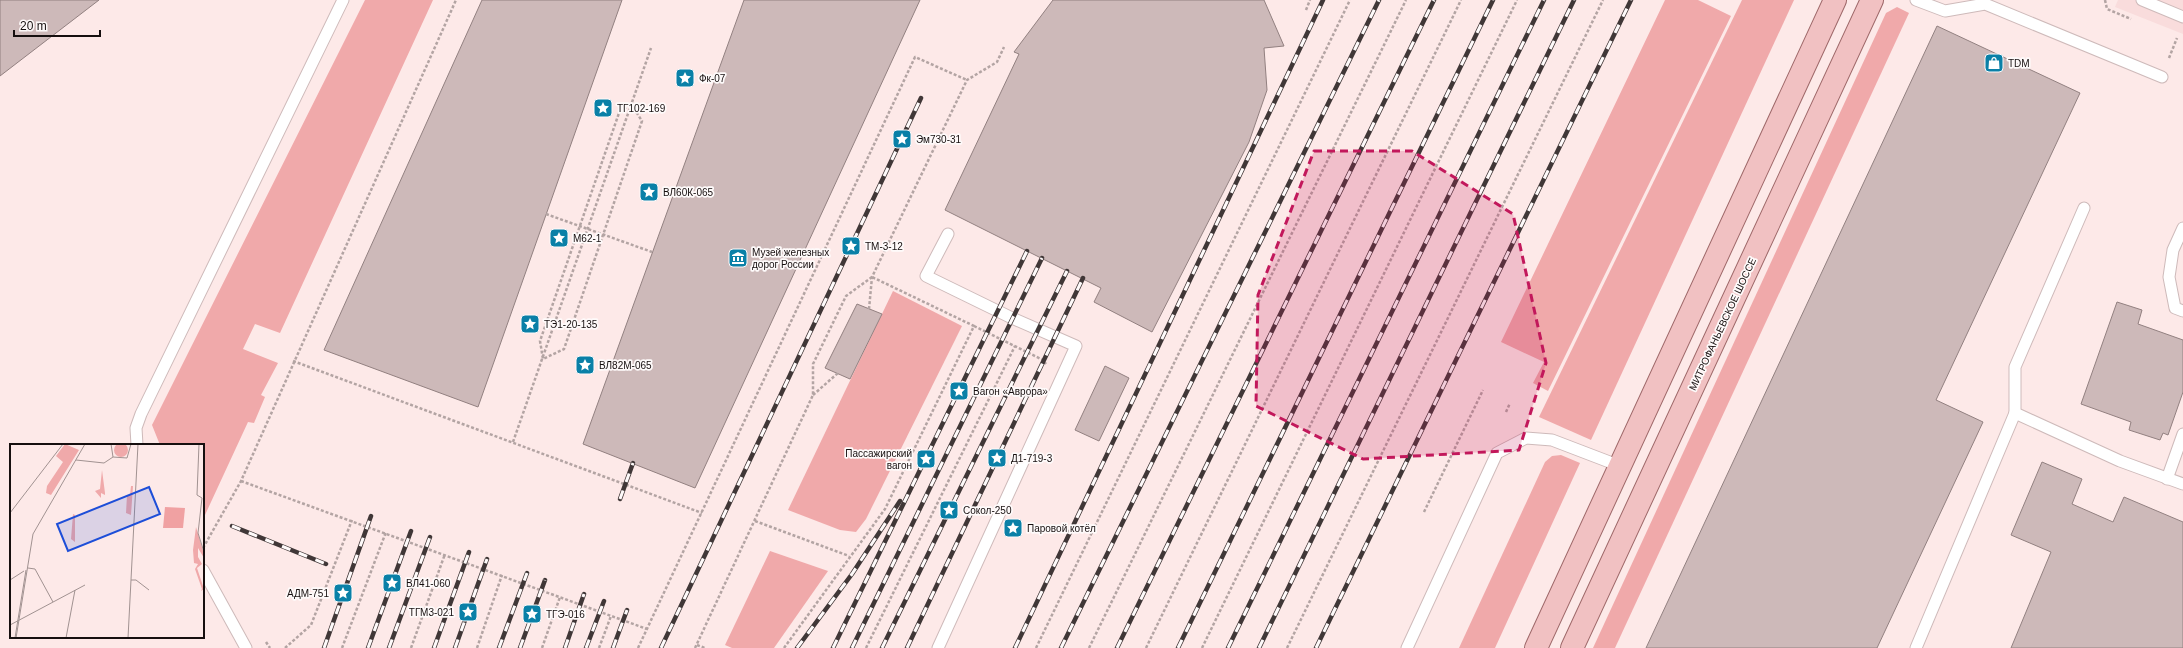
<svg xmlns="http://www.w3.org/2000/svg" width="2183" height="648" font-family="Helvetica,sans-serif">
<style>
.built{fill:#f9dcdc}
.green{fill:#f0a9aa}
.building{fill:#cdb9b9;stroke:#928080}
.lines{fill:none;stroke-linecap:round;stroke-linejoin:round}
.service-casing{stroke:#cebaba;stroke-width:13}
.primary-casing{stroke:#9e6869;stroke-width:24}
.path{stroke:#b3a4a3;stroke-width:2.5;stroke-dasharray:3 2;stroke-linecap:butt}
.service{stroke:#fff;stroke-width:11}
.primary{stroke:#f1c1c2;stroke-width:22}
.rail-casing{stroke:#403737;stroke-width:4.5}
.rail{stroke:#fefafa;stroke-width:3;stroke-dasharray:9;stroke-linecap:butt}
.path-bridge{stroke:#b3a4a3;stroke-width:2.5;stroke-dasharray:3 2;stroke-linecap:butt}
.marked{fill:#c2185b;fill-opacity:0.2;stroke:#c2185b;stroke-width:3;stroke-dasharray:8 5;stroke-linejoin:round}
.labels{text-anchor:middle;stroke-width:3.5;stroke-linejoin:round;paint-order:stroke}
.poi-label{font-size:10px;fill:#160f0f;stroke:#fefafa;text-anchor:start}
.street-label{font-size:10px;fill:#160f0f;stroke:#fefafa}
.inset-road{fill:none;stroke:#a19291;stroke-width:1}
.view{fill:#1d4ed8;fill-opacity:0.15;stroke:#1d4ed8;stroke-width:2}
.inset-edge{fill:none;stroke:#160f0f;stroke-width:2}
</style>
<rect width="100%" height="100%" fill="#fde9e8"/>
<path class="built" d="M2118,0H2183V34L2115,7Z"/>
<g class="green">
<path d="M365,0H433L280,333L255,324L243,349L278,363L261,395L265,397L254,423L248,422L205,515L203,514V445H160L152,425Z"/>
<path d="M1665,0H1698L1731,16L1548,391L1533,383L1544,362L1501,342Z"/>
<path d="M1742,0H1794L1591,440L1539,417Z"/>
<path d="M1897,7L1909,13L1615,648H1593L1886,13Z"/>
<path d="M893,291L962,326L866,519L856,532L840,530L788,510Z"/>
<path d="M1561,455L1580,463L1495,648H1459L1545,462L1552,456Z"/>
<path d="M770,551L828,571L774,648H732L725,645Z"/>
</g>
<g class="building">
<path d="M0,0H99L0,76Z"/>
<path d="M482,0H622L478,407L324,350Z"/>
<path d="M744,0H920L695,488L583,444Z"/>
<path d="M1053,0H1264L1284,46L1264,48L1267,90L1249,142L1152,332L1094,302L1101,288L945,210L1019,54L1014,52Z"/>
<path d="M1937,26L2080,93L1936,400L1983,422L1877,648H1646Z"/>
<path d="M2117,302L2142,310L2138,324L2183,340V392L2168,435L2163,433L2160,440L2129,430L2131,422L2081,404Z"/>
<path d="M857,304L882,314L850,379L825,368Z"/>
<path d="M1105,366L1129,378L1099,441L1075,430Z"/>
<path d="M2042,462L2082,479L2072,504L2113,522L2124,497L2183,522V648H2011L2051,552L2011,535Z"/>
</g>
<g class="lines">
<g class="service-casing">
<g id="service">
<path d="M1916,0L1945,11L1985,4L2162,77"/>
<path d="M2142,0L2183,17"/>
<path d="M2084,208L2015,367V413L2120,461L2183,484"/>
<path d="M2183,228L2173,250L2169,277L2175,308L2183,311"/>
<path d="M137,445L136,428L141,414L343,0"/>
<path d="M2167,479L2183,434"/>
<path d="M203,570L246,648"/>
<path d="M938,648L1076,346L1012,318L926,276L948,234"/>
<path d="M1407,648L1497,453L1526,438L1552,440L1620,466"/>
<path d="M1916,648L2015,413"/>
</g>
</g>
<g class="primary-casing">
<g id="primary">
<path d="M1536,648L1835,0"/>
<path d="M1572,648L1872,0"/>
</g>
</g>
<g class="path">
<path d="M2105,0L2107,9L2131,19"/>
<path d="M1306,10L1310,0"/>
<path d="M2169,58L2177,38"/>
<path d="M631,104L642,121L564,349L543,359L540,341L619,113Z"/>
<path d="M869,309L872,277L967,80L997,62L1004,47"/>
<path d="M974,326L1043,360L1046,364"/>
<path d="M293,361L702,513"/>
<path d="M813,395L838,373"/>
<path d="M1506,412L1510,403"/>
<path d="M513,442L651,48"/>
<path d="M241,481L647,629"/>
<path d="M1424,512L1483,390"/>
<path d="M755,521L849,556"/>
<path d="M203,548L241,481L456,0"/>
<path d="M266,642L270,648"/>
<path d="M697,645L705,648"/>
<path d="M285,648L311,625L352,520"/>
<path d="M342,648L386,532"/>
<path d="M411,648L445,554"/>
<path d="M477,648L502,575"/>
<path d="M542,648L560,597"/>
<path d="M599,648L611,616"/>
<path d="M638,648L915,57L967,80"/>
<path d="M695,648L813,395V364L846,296L872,277"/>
<path d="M784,648L885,509L974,326L872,277"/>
<path d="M866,648L1015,346"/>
<path d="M1036,648L1350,0"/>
<path d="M1089,648L1406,0"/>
<path d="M1146,648L1461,0"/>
<path d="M1202,648L1517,0"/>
<path d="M1287,648L1603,0"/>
</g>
<use href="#service" class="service"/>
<use href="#primary" class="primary"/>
<g class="rail-casing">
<g id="rail">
<path d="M620,499L633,463"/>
<path d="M232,526L326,564"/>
<path d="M324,648L371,516"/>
<path d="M368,648L411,531"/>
<path d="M389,648L430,537"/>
<path d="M434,648L469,552"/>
<path d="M455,648L487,559"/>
<path d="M499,648L527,573"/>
<path d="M520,648L545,580"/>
<path d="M565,648L584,594"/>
<path d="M586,648L604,601"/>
<path d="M613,648L627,610"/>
<path d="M661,648L921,98"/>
<path d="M797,648L852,574L900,501"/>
<path d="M833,648L1027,251"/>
<path d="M852,648L1042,258"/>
<path d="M882,648L1067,271"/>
<path d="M907,648L1083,278"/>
<path d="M1015,648L1323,0"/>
<path d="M1061,648L1379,0"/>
<path d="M1117,648L1434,0"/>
<path d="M1178,648L1493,0"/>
<path d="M1228,648L1544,0"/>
<path d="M1259,648L1574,0"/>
<path d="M1316,648L1631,0"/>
</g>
</g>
<use href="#rail" class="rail"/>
<path class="path-bridge" d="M546,214L652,252"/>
</g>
<path class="marked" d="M1314,151H1412L1513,214L1546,363L1519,450L1363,459L1256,406L1258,295Z"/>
<defs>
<g id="shop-square" transform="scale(1)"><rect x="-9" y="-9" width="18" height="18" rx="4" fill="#0a80a7" stroke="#fefafa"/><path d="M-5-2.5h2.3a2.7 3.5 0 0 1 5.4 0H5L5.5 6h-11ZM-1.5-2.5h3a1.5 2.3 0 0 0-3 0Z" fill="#fff"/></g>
<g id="sight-square" transform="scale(1)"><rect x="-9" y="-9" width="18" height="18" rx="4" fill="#0a80a7" stroke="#fefafa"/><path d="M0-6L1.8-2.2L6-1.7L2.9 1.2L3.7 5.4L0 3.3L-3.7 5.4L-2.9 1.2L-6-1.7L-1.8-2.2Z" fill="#fff"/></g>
<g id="museum-square" transform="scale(1)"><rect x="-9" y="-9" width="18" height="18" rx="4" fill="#0a80a7" stroke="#fefafa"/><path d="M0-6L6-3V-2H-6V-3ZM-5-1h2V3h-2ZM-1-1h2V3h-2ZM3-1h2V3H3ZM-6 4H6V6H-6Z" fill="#fff"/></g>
</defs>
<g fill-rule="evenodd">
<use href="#shop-square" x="1994" y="63"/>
<use href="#sight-square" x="685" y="78"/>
<use href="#sight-square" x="603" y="108"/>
<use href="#sight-square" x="902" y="139"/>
<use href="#sight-square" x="649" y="192"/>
<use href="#sight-square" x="559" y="238"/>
<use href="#sight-square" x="851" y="246"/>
<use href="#museum-square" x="738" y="258"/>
<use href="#sight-square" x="530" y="324"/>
<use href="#sight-square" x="585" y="365"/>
<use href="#sight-square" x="959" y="391"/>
<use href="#sight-square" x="997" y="458"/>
<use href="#sight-square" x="926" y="459"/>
<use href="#sight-square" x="949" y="510"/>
<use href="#sight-square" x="1013" y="528"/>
<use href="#sight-square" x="392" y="583"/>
<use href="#sight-square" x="343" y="593"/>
<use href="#sight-square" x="468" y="612"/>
<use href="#sight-square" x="532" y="614"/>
</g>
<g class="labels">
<g class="poi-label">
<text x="2008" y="67">TDM</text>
<text x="699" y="82">Фк-07</text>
<text x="617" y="112">ТГ102-169</text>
<text x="916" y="143">Эм730-31</text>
<text x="663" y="196">ВЛ60К-065</text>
<text x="573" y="242">М62-1</text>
<text x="865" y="250">ТМ-3-12</text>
<text x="752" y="256">Музей железных<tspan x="752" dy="12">дорог России</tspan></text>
<text x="544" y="328">ТЭ1-20-135</text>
<text x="599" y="369">ВЛ82М-065</text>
<text x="973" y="395">Вагон «Аврора»</text>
<text x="912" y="457" text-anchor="end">Пассажирский<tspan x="912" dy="12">вагон</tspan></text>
<text x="1011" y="462">Д1-719-3</text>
<text x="963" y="514">Сокол-250</text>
<text x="1027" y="532">Паровой котёл</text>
<text x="406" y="587">ВЛ41-060</text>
<text x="329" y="597" text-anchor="end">АДМ-751</text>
<text x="454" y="616" text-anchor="end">ТГМ3-021</text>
<text x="546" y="618">ТГЭ-016</text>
</g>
<g class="street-label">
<text transform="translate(1722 324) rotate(-65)" y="4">МИТРОФАНЬЕВСКОЕ ШОССЕ</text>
</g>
</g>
<g transform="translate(10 444)">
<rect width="194" height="194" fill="#fde9e8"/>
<path d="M104 6a7 7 0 1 1 14 0a7 7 0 1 1-14 0ZM55,0L69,6L41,51L36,49L37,42L53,18L46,12ZM92,26L95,49V51L91,49V54L85,47L90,45ZM121,42H123L121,71L116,69L117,51H120ZM63,70L65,71V98L61,95ZM186,83L194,110V114L188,104V113L192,120L187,124L194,145L191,147L192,145L185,125L188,120L184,119L183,106Z" fill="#f0a9aa"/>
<path d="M155,63L175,64L173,84H153Z" fill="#f0a1a2"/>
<path class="inset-road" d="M101,0L103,13M189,0L187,51L192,54L188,89L194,108M103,13L117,14L121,0M66,16L94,19L103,13M0,69L53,0M18,124L25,125L43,158M0,136L14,127M121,136H126L139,146M0,181L75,141M5,194L16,126M6,194L23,90L75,0M56,194L65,146M118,194L128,0"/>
<path class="view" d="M139,43L150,70L58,107L47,80Z"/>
<rect width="194" height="194" class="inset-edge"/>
</g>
<path d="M14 30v6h86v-6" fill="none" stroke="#160f0f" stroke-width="2"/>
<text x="20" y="30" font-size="12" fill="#160f0f" stroke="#fefafa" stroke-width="3" paint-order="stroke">20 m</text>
</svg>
